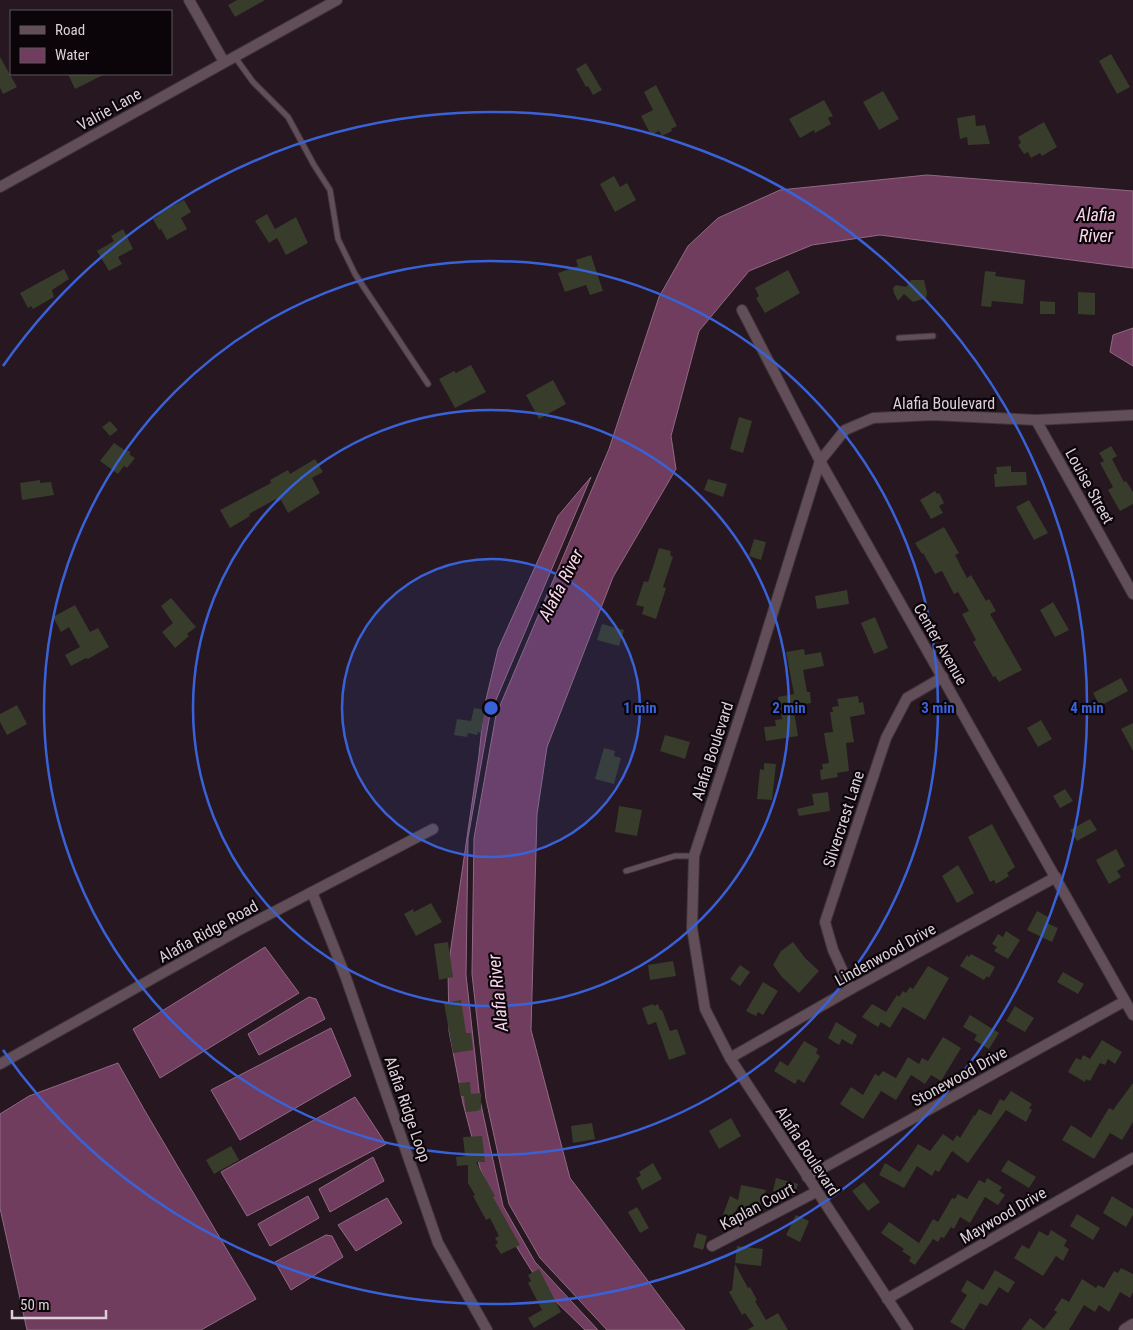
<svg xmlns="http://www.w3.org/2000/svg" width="1133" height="1330" font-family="'Roboto Condensed',sans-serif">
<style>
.water{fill:#713d5f;stroke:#916983}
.building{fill:#373c2b}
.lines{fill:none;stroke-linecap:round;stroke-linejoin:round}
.service-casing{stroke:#40343b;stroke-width:7}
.minor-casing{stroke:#40343b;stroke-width:12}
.tertiary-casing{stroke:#40343b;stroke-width:14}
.service{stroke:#614e59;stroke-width:5}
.minor{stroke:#614e59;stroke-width:10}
.tertiary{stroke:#614e59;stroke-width:12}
.ring{fill:none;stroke:#3a62d8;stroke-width:2.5}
.labels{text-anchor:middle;stroke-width:4.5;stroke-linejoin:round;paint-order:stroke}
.street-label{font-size:16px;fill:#dbd0d7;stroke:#0b0509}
.water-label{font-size:18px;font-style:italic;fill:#f9d6eb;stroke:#0b0509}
.centre{fill:#3a62d8;stroke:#0b0509;stroke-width:2.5}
.ring-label{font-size:15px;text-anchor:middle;font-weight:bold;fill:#3a62d8;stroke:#0b0509;stroke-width:4.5;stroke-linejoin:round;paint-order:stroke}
</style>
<rect width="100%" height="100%" fill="#261721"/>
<g class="water">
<path d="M927,175L1133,191V268L880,235L812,245L749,271L699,331L671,436L676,469L613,577L547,747L537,814L531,1030L570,1178L685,1330H607L540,1258L509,1204L486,1099L472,974L474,838L496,715L609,449L659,297L688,246L718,218L780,190Z"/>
<path d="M1133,328V366L1110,352L1113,335Z"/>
<path d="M591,477L490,714L468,838L466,975L480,1100L503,1206L535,1262L598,1330H585L543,1289L508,1233L480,1168L463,1103L449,1031L448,968L479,755L484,708L498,649L558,516Z"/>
<path d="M265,947L299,993L160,1078L133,1029Z"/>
<path d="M309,997L316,999L325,1019L259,1055L248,1034Z"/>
<path d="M331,1028L351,1076L240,1140L211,1090Z"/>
<path d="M118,1063L145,1111L256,1299L201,1330H27L0,1208V1114L29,1096Z"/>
<path d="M355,1097L386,1144L247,1216L221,1172Z"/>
<path d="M373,1157L384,1181L330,1212L319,1189Z"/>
<path d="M308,1196L319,1218L270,1246L258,1224Z"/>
<path d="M387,1198L402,1223L356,1251L338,1225Z"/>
<path d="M326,1235L332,1236L343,1257L291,1290L275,1262Z"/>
</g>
<g class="building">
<path d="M237,0H265L235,17L228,5Z"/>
<path d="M1111,54L1130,87L1117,94L1099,61Z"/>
<path d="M0,57L17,87L3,94L0,88Z"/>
<path d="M586,63L602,90L593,95L588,86L586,87L576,69Z"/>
<path d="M68,74H105L75,89Z"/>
<path d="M656,85L677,126L671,129L672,131L662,136L659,131L651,135L641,116L653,110L644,92Z"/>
<path d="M883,91L899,119L879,130L863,102Z"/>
<path d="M824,100L833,116L828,118L831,124L815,133L814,130L800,138L789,119Z"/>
<path d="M975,115L976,126L985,125L990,144L968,145L967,137L960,139L957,118Z"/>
<path d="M1044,122L1057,147L1042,156L1040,153L1031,158L1028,152L1024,154L1018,145L1021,143L1018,137Z"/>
<path d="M614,176L620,187L627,183L636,200L615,212L600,184Z"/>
<path d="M184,200L191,212L181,218L187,229L167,240L161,229L159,230L153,219L158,216L157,214Z"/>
<path d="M267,214L275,229L296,217L308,243L286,255L277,238L269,243L255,221Z"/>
<path d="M123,229L133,249L118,257L122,264L109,271L97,251L114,241L111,236Z"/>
<path d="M591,255L603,291L590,295L586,285L565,292L558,273L578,266L576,260Z"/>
<path d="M64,269L69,279L52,290L54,297L33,309L31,306L28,308L20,293Z"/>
<path d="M788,270L800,293L765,313L756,298L759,296L755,288Z"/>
<path d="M985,271L996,272L995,276L1025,280L1023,304L992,301L991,307L981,306Z"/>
<path d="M911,280H924L927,293L926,298L913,302L904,294L898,301L894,293L893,288L896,285L906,287Z"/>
<path d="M1078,292L1095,293V315L1078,314Z"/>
<path d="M1040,301L1055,302V314H1040Z"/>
<path d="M471,365L486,392L455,408L439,379L454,371L456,373Z"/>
<path d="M553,380L566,404L539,419L526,395Z"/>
<path d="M739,417L752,421L743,453L730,449Z"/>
<path d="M110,421L118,430L110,436L102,427Z"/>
<path d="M114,443L126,451H130V455L135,458L127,468L124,466L118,474L100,461Z"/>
<path d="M1111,446L1117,456L1112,459L1124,482L1126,481L1133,492V504L1120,511L1108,490L1113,487L1100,463L1104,461L1099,453Z"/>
<path d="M315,459L323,472L312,478L320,493L288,513L281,500L278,502L276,499L249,514L250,516L230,528L220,510L271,483L270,480L288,470L290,474Z"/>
<path d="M1011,466V472H1026L1027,485L995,487L994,474H997L996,467Z"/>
<path d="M708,479L727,484L723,497L704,490Z"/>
<path d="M40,480V483L51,482L54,495L22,500L20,483Z"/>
<path d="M935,491L937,494L939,493L944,503L939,506L943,513L931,519L920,500Z"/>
<path d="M1029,500L1048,533L1034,540L1016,507Z"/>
<path d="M944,527L959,553L955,555L967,578L971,575L986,601L989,599L996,611L990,614L1022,670L999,682L995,676L993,677L973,642L976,640L962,614L969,611L958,592L954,594L942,571L935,574L923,553L922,554L915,543Z"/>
<path d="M754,539L766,542L761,560L749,556Z"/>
<path d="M659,548L671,551L670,555L673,557L663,587L666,588L656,619L642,614L644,607L636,605L644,581L648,582Z"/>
<path d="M847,590L849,604L817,609L815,596Z"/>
<path d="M171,598L196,627L187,634L189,636L175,648L162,632L173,623L161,606Z"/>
<path d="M1053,602L1069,630L1055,637L1040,610Z"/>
<path d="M75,605L90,632L98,628L109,647L88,659L86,658L71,666L65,655L80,647L69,627L61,632L53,617Z"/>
<path d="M875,617L888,648L874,654L861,623Z"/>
<path d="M602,624L624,630L619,646L597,640Z"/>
<path d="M804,649L805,655L821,652L824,666L803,670L807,692H810L811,703L793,706L798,736L766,741L764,727L776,726L775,720L782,719L778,697L794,694L786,652Z"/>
<path d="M1121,678L1128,691L1100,706L1093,693Z"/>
<path d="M858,696L859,703L863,702L865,714L850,717L854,742L846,743L849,771L837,773L838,777L821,780L820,770L823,769L822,764L829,763L824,733L833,732L830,712H833L832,707L839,706L837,699Z"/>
<path d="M17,705L27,724L7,735L0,722V714Z"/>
<path d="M474,708L485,710L481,733L478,732L477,735L468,733L467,737L454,735L457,719L471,721Z"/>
<path d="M1041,720L1052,739L1038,747L1027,728Z"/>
<path d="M1133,723V751L1121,729Z"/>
<path d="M665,735L690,742L685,759L660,751Z"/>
<path d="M604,748L615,751L614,756L621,758L614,784L595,779Z"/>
<path d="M764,763L776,764L772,800L757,799L760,769L764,770Z"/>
<path d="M1065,789L1073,801L1060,808L1053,796Z"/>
<path d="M828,792L830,811L799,816L797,809L814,805L812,794Z"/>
<path d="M619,806L642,810L637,836L615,832Z"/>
<path d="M1090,819L1097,830L1077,841L1070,830Z"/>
<path d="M992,824L1015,867L1007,873L1009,876L996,884L994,880L990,882L968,837Z"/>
<path d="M1116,849L1125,866L1117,871L1121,877L1109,884L1096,860Z"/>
<path d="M958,865L974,893L957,903L942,876Z"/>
<path d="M431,903L442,922L416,936L404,914L413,909L414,912Z"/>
<path d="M1037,911L1050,918L1047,923L1058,928L1052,942L1027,930Z"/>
<path d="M1006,931L1020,940L1008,959L994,951L997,947L992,944L998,934L1003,937Z"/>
<path d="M448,942L453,977L439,980L434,944Z"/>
<path d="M793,942L805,958L819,971L799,993L782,977L773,965L781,951Z"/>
<path d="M971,954L995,967L989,978L987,976L984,980L960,966L967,955L969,957Z"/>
<path d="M673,961L676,976L650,980L648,965Z"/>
<path d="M740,965L750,972L740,986L730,979Z"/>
<path d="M928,966L949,978L925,1020L903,1007L890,1028L881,1022L878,1027L862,1017L872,1004L886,1012L897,995L899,997L903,991L906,993L910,987L913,989Z"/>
<path d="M1063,972L1084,984L1078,994L1057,982Z"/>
<path d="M763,982L778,991L763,1015L758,1012L756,1016L746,1011Z"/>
<path d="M461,1000L466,1033H471L473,1050L453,1053L444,1003Z"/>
<path d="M653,1004L654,1006L658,1004L660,1010H662L670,1031L677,1029L686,1054L669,1060L656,1022L648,1025L642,1008Z"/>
<path d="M1015,1006L1034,1018L1025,1032L1006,1021Z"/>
<path d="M970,1015L999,1033L989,1049L974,1040L977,1035L963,1027Z"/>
<path d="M836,1022L857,1035L852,1045L842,1039L839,1045L828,1038Z"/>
<path d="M943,1037L961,1048L941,1081L931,1075L925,1084L911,1075L896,1100L881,1091L863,1119L840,1104L851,1087L863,1095L875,1074L879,1076L883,1071L896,1078L908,1057L919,1064L922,1058L928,1061Z"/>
<path d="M1102,1040L1122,1052L1115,1064L1108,1059L1105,1065L1100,1063L1090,1081L1086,1079L1085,1082L1068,1072L1076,1058L1081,1060L1083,1055L1090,1059Z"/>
<path d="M804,1041L818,1049L816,1053L820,1056L804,1083L798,1079L795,1084L774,1071L780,1061L788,1066Z"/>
<path d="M470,1082L471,1094L481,1093V1109L477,1111L466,1112L464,1096H460L459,1083Z"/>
<path d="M1133,1083V1122L1122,1140L1110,1133L1094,1159L1062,1140L1071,1125L1091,1138L1109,1108L1113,1110Z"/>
<path d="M1011,1091L1032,1104L1029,1108L1032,1110L1026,1122L1006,1110L968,1163L952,1151L939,1172L935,1170L932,1176L917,1166L904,1188L879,1175L885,1163L900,1172L918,1144L930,1151L943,1134L953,1141L957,1135L960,1138L974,1115L975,1116L979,1109L991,1115L1000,1099L1004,1101Z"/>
<path d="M731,1118L741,1136L719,1149L709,1131Z"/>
<path d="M592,1123L595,1139L573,1143L571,1126Z"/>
<path d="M482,1136L485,1162H476L495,1196L493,1197L520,1245L501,1254L495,1245L498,1243L495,1238L499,1236L490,1218L486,1220L473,1196L475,1195L468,1183V1165L457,1166L456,1157L465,1156L463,1137Z"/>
<path d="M231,1146L239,1160L214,1174L206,1160Z"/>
<path d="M1008,1160L1036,1177L1029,1188L1001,1171Z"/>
<path d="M653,1163L662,1179L642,1190L636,1178L641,1175L639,1172Z"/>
<path d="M776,1178L798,1184L795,1195L792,1196L773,1191Z"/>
<path d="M987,1178L1002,1187L999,1191L1005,1195L998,1205L985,1197L970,1223L960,1217L954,1229L951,1227L944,1238L941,1237L938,1242L933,1239L915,1265L909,1261L911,1257L902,1251L904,1249L881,1233L889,1222L919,1243L933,1219L938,1222L952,1198L955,1199L958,1194L967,1199L979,1180L985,1183Z"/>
<path d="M864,1182L880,1202L868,1211L852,1191Z"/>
<path d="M741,1185L766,1190L757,1214L738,1207L729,1224L721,1220L730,1196L738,1200Z"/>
<path d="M1112,1196L1133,1209V1215L1126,1227L1103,1213Z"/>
<path d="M637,1207L649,1228L640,1233L628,1212Z"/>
<path d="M1077,1214L1100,1228L1093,1240L1070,1226Z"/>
<path d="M796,1215L809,1221L800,1242L786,1235Z"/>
<path d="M1051,1230L1067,1240L1064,1246L1069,1249L1063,1261L1056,1256L1043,1276L1014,1258L1022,1245L1029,1249L1039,1231L1048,1236Z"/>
<path d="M697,1233L707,1236L703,1250L693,1247Z"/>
<path d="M737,1246L763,1249L761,1266L735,1263Z"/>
<path d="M735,1264L748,1288L750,1287L757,1300L755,1301L766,1320L778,1313L788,1330H747L754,1326L745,1313L742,1315L729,1292L732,1290Z"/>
<path d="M1121,1268L1133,1274V1292L1130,1298L1120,1292L1109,1312L1099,1305L1095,1312L1084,1305L1069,1330H1021L1030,1318L1044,1329L1057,1312L1054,1310L1062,1298L1069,1302L1082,1279L1096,1288L1098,1285L1104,1288L1114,1271L1118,1273Z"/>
<path d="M539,1269L561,1312L534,1328L528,1318L542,1310L528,1283L531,1281L528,1275Z"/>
<path d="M995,1270L1015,1282L1008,1293L999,1287L987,1306L980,1303L964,1330L950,1322L967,1295L961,1291L967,1280L983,1290Z"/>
</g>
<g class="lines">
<g class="service-casing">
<g id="service">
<path d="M235,57L253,82L288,117L314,165L330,190L338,239L355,274L428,384"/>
<path d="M899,338L933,336"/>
<path d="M626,871L675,856H694"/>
</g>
</g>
<g class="minor-casing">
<g id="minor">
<path d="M189,0L224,62"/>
<path d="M0,187L337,0"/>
<path d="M742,310L820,461L1133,1015"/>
<path d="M1036,420L1133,594"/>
<path d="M312,892L346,978L438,1243L487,1330"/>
<path d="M851,989L833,950L825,922L886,738L907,698L943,677"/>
<path d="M730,1058L851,989L1056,877"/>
<path d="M0,1064L241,929L433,829"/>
<path d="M807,1177L1125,1001"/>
<path d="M712,1246L816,1192"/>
<path d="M887,1299L1133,1158"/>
<path d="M908,1330L730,1058L705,1009L692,928L694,856L756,667L820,461L845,430L873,418L933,415L1036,420L1133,415"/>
</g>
</g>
<g class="tertiary-casing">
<path id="tertiary" d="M1125,1330L1133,1325"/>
</g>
<use href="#service" class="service"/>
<use href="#minor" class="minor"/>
<use href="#tertiary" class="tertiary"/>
</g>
<circle cx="491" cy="708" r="149" fill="#3a62d8" fill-opacity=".12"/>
<g class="ring">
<circle cx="491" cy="708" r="149"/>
<circle cx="491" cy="708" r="298"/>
<circle cx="491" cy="708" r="447"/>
<path d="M3 366A596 596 0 1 1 3 1050"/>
</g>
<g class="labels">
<g class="street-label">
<text transform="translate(109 109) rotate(-29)" y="6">Valrie Lane</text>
<text x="944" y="409">Alafia Boulevard</text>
<text transform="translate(1090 486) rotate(61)" y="6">Louise Street</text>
<text transform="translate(941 644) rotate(60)" y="6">Center Avenue</text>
<text transform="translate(712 751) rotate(-72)" y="6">Alafia Boulevard</text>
<text transform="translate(843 819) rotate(-72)" y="6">Silvercrest Lane</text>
<text transform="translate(208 931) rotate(-29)" y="6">Alafia Ridge Road</text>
<text transform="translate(885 954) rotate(-29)" y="6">Lindenwood Drive</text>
<text transform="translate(959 1076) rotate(-29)" y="6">Stonewood Drive</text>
<text transform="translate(408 1109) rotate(71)" y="6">Alafia Ridge Loop</text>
<text transform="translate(808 1151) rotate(57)" y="6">Alafia Boulevard</text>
<text transform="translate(757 1206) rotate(-28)" y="6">Kaplan Court</text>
<text transform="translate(1003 1215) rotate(-30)" y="6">Maywood Drive</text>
</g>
<g class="water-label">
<text x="1096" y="221">Alafia<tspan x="1096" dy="21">River</tspan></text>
<text transform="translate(561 585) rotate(-63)" y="6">Alafia River</text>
<text transform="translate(498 993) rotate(-96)" y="6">Alafia River</text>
</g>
</g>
<circle cx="491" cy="708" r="8" class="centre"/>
<g class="ring-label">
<text x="640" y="713">1 min</text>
<text x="789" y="713">2 min</text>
<text x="938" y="713">3 min</text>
<text x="1087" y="713">4 min</text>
</g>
<rect x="10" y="10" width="162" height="65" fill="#0b0509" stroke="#5e565b"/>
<rect x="20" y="26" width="25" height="8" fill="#614e59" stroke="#5e565b"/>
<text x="55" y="35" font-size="15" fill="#dbd0d7">Road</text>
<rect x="20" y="48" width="25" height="15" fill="#713d5f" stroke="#5e565b"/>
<text x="55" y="60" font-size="15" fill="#dbd0d7">Water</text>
<path d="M12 1310v8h94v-8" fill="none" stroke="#dbd0d7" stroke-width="2.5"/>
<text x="20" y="1310" font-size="15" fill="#dbd0d7" stroke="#0b0509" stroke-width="4" paint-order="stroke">50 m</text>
</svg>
